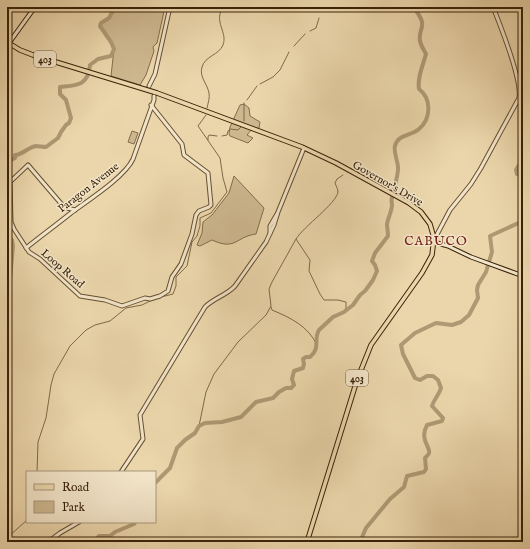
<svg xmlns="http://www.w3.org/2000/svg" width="530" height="549" font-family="'IM FELL English',serif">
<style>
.green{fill:#cdb78f;stroke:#826c4c}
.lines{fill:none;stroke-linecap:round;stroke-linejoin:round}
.stream{stroke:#7f6949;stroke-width:1}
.river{stroke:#ae9974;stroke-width:4}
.tertiary-casing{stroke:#654f32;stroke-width:5}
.secondary-casing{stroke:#382209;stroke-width:5}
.primary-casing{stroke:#382209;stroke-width:5.5}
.tertiary{stroke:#f2e4c8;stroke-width:3}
.secondary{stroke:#f2e4c8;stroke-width:3}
.primary{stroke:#ebd6ab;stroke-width:3.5}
.labels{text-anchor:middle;stroke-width:3;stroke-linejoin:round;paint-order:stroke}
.shield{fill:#f2e4c8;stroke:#705c42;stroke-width:1}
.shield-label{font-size:10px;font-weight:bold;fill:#382209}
.street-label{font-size:11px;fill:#382209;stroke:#f2e4c8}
.quarter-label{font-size:13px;letter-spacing:1px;fill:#7a1f14;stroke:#f2e4c8}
</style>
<rect width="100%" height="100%" fill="#ebd6ab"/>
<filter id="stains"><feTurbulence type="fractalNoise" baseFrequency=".005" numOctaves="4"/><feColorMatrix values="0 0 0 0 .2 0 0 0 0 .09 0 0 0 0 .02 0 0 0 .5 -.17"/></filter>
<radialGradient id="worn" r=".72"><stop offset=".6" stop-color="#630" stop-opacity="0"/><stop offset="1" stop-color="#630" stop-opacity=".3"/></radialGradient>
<g class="green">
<path d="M115,7H165L157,43L153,47L154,51L146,75L140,85L111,76L114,49L111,42L100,26L101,23L109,18Z"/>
<path d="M244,104L249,108L250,116L260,122L259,128L251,130L247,135L253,138L248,143L230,136L229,134L230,127L240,105Z"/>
<path d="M132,131L138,133L134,144L128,142Z"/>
<path d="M234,176L264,208L256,234C235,237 236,251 212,240L200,246L197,245L202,233L203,222L212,215L229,193Z"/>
</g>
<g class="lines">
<g class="stream">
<path d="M310,31L316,28L319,18"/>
<path d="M294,46L305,34"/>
<path d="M260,84L273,77L280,70L289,52"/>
<path d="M247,100L257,86"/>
<path d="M207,108C208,103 210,98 209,93C207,83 199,77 202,67C205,56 219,55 223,45C228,32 213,22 223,7"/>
<path d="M244,121V103"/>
<path d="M222,136L227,135L228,131L230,129L238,130L241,127"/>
<path d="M208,140V137L209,135L217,136"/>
<path d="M343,175L337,179L335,183C336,186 338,189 338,192C336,204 304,226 296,239L310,260L309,271L320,294L324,300H338L346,302V308L343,313"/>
<path d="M161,297L173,294L176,286V277L187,266L192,242L197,236L200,226V218L211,213L227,192L223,178L220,158L198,126L206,115"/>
<path d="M271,307L272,310C291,318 308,326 317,345"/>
<path d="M199,426L206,392L214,374L238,342L266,315L271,306L269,289L272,282L296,239"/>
<path d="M37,472L38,442L46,418L51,385L54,374L70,346L86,330L95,325L110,321L126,308L142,305L152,300"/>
<path d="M7,538L27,520"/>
</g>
<g class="river">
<path d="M523,158L516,170L517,174L523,175"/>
<path d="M7,162L15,158V155C23,155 28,147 36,146C39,146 43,147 46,147L58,138L61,132L66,125L69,123L71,118L66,100L60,94V87C77,85 88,86 90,65L98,59L111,56L114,49L111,42L100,26L101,23L109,18L115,7"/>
<path d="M523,195L522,198L523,202"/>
<path d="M7,236L12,240L13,246L10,279L7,282"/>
<path d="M155,483L170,468L177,448L185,440L195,433L199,426L205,423L222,422L241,417L256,402L273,398L279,392L286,388H291L294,385L292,379L294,371L303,368L304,364L303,359L306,357H310C321,348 313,340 319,330L333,317L344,312L353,305L360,295L365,291L373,280L377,271L375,265L372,261L375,253L388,236C388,232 387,228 387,224C388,218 391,213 392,206C392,203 391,200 392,197C394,188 397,180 398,170C399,163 393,152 395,146C398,134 411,136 419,129C431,119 432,99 419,89C417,78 423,65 426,54C424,50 421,46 420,41C418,27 428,28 417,12L419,7"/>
<path d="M94,542L99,536H110L115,532L134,524L135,522"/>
<path d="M360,542L366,528L390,499L404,487L407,476L424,472L426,469L425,458C426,457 429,454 429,453C431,447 419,440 427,425L442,421L443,418L432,406C434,399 439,395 441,388L438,380L433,376H427L420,380L415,378L403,354L401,345L415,333L436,323L452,325L461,322L469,315L478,298L477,290L478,285L486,272L492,252L490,236L523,221"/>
</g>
<g class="tertiary-casing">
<g id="tertiary">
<path d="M149,86L155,74L170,7"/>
<path d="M75,210L64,207L28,165L10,182L11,222L14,229L29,252L40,259L80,296L105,300L122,306L145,298L150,299L160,296L168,291L172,277L181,264L192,234L196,215L199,211L209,207L211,205L208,173L184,155L182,144L151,105"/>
<path d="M270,233V226L277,214"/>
<path d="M434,240L450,210L471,184L481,168L519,98C522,79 501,27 493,7"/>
<path d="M26,248C41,236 56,225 71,213C87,201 125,177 133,159L154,100V96"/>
<path d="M121,472L143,439L140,415L205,307C214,298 227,295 235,286L266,242L274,225L278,212L304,148"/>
<path d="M48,542L60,533L79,522"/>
</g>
</g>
<g class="secondary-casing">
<g id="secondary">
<path d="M9,43L35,7"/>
<path d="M434,242L448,246L471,257L523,276"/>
</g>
</g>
<g class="primary-casing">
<path id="primary" d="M7,42L20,50L33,55L157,93L302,147L336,163L409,203L421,212L430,224L434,238L432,255L422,273L371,345L357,380L307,542"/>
</g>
<use href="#tertiary" class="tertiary"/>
<use href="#secondary" class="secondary"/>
<use href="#primary" class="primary"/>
</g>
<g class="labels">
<g class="shield">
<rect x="34" y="51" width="22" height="16" rx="3"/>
<rect x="346" y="370" width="22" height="16" rx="3"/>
</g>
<g class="shield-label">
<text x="45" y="63">403</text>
<text x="357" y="382">403</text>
</g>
<g class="street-label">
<text transform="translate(388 183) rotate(30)" y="4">Governor's Drive</text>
<text transform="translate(88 187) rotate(-38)" y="4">Paragon Avenue</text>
<text transform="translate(63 268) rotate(41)" y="4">Loop Road</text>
</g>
<g class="quarter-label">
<text x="436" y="245">CABUCO</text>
</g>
</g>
<rect width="530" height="549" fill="none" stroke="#ebd6ab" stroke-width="24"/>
<rect x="8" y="8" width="514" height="533" fill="none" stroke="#382209" stroke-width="2"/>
<rect x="12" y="12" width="506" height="525" fill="none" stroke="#382209"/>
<rect x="26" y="471" width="130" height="52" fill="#f2e4c8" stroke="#a8967c"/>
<rect x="34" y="484" width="20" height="6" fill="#ebd6ab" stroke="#a8967c"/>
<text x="62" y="491" font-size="12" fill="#382209">Road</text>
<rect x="34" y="501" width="20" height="12" fill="#cdb78f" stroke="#a8967c"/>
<text x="62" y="511" font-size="12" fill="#382209">Park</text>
<rect width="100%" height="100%" filter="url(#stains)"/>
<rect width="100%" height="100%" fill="url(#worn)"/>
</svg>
